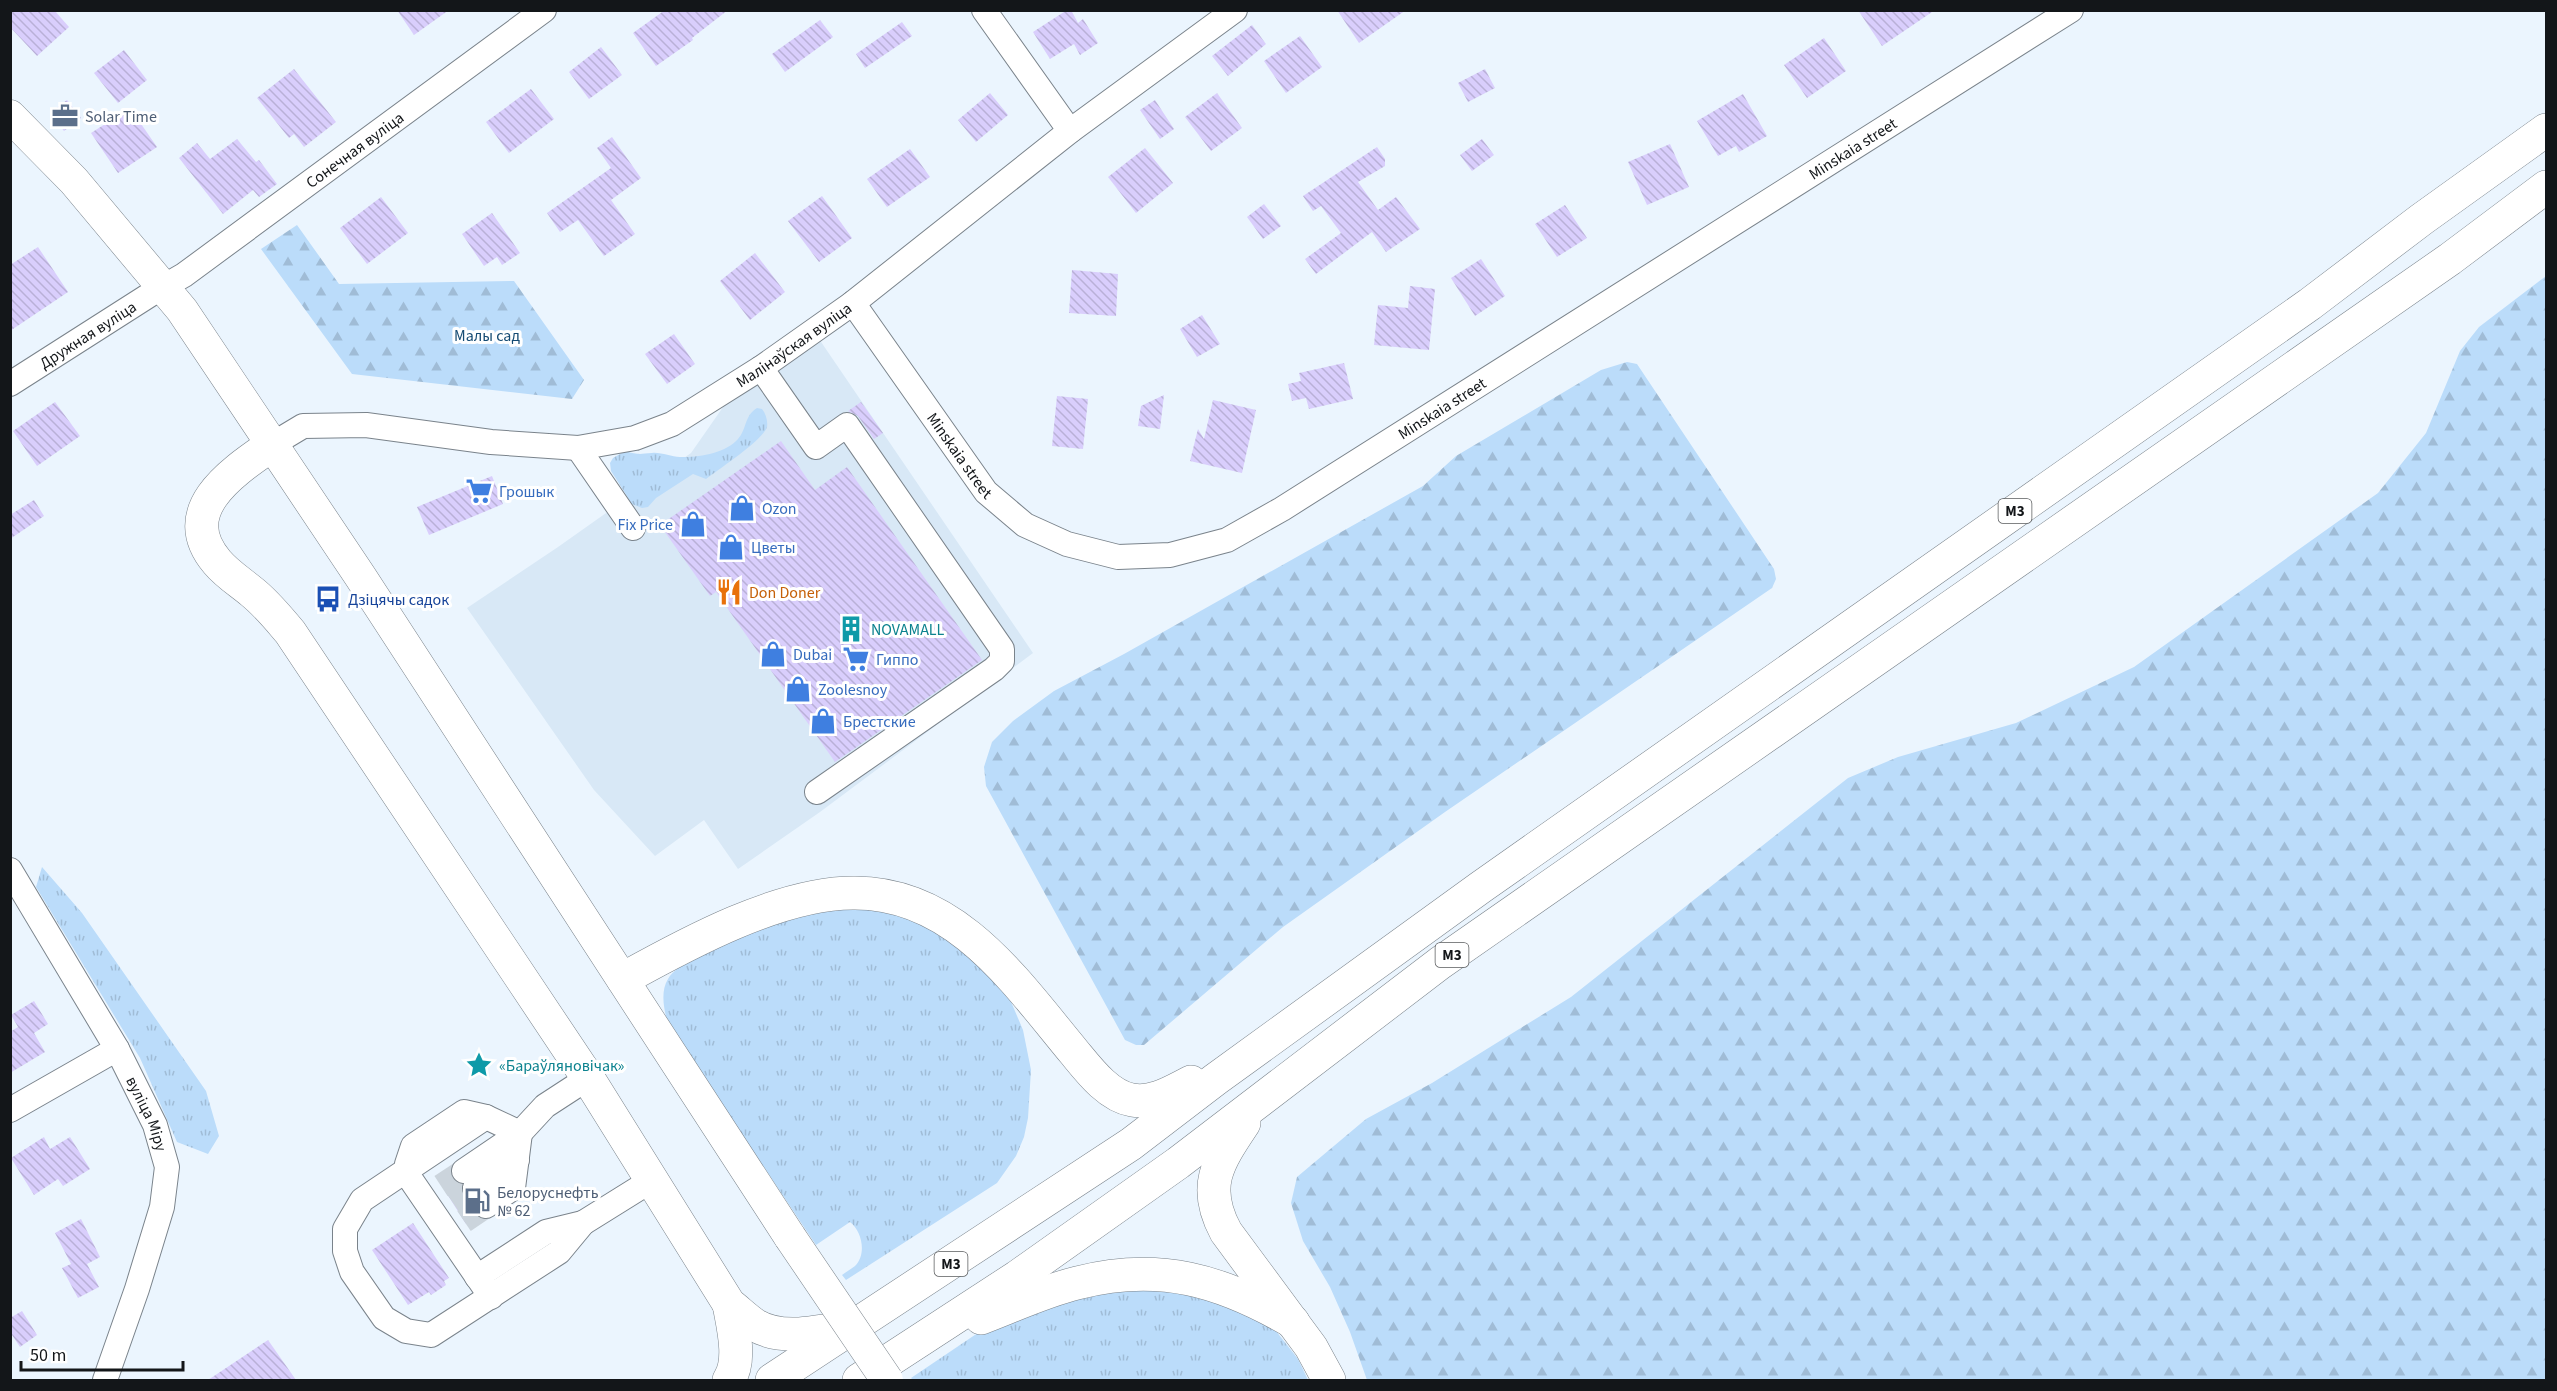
<svg xmlns="http://www.w3.org/2000/svg" width="2557" height="1391" font-family="'Source Sans 3',sans-serif">
<style>
.built{fill:#d8e8f6}
.grass{fill:url(#grass-tufts)}
.forest{fill:url(#forest-firs)}
.building{fill:url(#building-back-hatch)}
.lines{fill:none;stroke-linecap:round;stroke-linejoin:round}
.minor-tunnel{stroke:#cbd4dc;stroke-width:24;stroke-dasharray:24 12;stroke-linecap:butt}
.minor-casing{stroke:#7a838b;stroke-width:26}
.major-casing{stroke:#7a838b;stroke-width:33}
.highway-casing{stroke:#7a838b;stroke-width:34}
.minor{stroke:#fff;stroke-width:24}
.major{stroke:#fff;stroke-width:32}
.highway{stroke:#fff;stroke-width:33}
.major-bridge-casing{stroke:#7a838b;stroke-width:33;stroke-linecap:butt}
.major-bridge{stroke:#fff;stroke-width:32}
.labels{text-anchor:middle;stroke-width:6;stroke-linejoin:round;paint-order:stroke}
.shield{fill:#fff;stroke:#5a5c5e;stroke-width:1.5}
.shield-label{font-size:15px;font-weight:bold;fill:#131619}
.service-label{font-size:16px;fill:#4e5e75;stroke:#fff;text-anchor:start}
.street-label{font-size:16px;fill:#131619;stroke:#fff}
.park-label{font-size:16px;fill:#154b73;stroke:#fff}
.shop-label{font-size:16px;fill:#366cbe;stroke:#fff;text-anchor:start}
.food-label{font-size:16px;fill:#c56008;stroke:#fff;text-anchor:start}
.transit-label{font-size:16px;fill:#164399;stroke:#fff;text-anchor:start}
.culture-label{font-size:16px;fill:#0d838f;stroke:#fff;text-anchor:start}
</style>
<defs>
<pattern id="grass-tufts" width="24" height="20" patternUnits="userSpaceOnUse" patternTransform="scale(1.5)"><rect width="24" height="20" fill="#bbdcfa"/><path d="M3 7l-1-3M5 7V3M7 7l1-3M15 17l-1-3M17 17v-4M19 17l1-3" fill="none" stroke="#a0bcd6"/></pattern>
<pattern id="forest-firs" width="22" height="20" patternUnits="userSpaceOnUse" patternTransform="scale(1.5)"><rect width="22" height="20" fill="#bbdcfa"/><path d="M5 1l3.5 6h-7zM16 11l3.5 6h-7z" fill="#a0bcd6"/></pattern>
<pattern id="building-back-hatch" width="6" height="6" patternUnits="userSpaceOnUse" patternTransform="scale(1.5)"><rect width="6" height="6" fill="#d9cefc"/><path d="M-1 5l2 2M0 0l6 6M5-1l2 2" fill="none" stroke="#b9b0d7"/></pattern>
</defs>
<rect width="100%" height="100%" fill="#ebf5fe"/>
<path class="built" d="M817,336L1033,653L820,812L738,869L704,820L655,856L594,790L467,608L558,547L691,453L728,400Z"/>
<g class="grass">
<path d="M757,408L762,409C766,414 768,421 767,427C763,440 719,469 706,479L693,474L656,498L648,507L642,508L632,504L611,471L610,463L613,458L625,451C639,455 639,454 652,453C661,452 671,457 680,457C697,458 726,453 738,439C747,429 744,416 757,408Z"/>
<path d="M42,867L82,913L206,1091L219,1136L208,1154L177,1142L140,1058L36,887Z"/>
<path d="M831,909H874L910,918L957,939L1009,997L1023,1030L1031,1070L1028,1118L1024,1137L1016,1156L997,1183L846,1280L842,1275C846,1272 851,1269 855,1266C867,1254 862,1231 850,1222L816,1245L668,1024C664,1010 660,992 668,979C684,951 798,914 831,909Z"/>
<path d="M1147,1290L1190,1292L1246,1311L1276,1331L1298,1359L1308,1380H913L911,1378L1000,1318L1104,1293Z"/>
</g>
<g class="forest">
<path d="M297,225L339,284L514,281L584,380L572,399L352,374L261,249Z"/>
<path d="M2546,276V1380H1367L1350,1332L1330,1287L1303,1241L1291,1203L1297,1177L1366,1119L1432,1083L1571,997L1848,778L1898,757L2016,723L2134,667L2378,493L2426,433L2460,351L2479,327Z"/>
<path d="M1627,362L1637,364L1774,569L1776,579L1772,588L1445,812L1283,927L1144,1045H1136L1125,1040L986,786L984,767L992,742L1013,721L1054,691L1124,654L1423,486L1456,456L1601,370Z"/>
</g>
<g class="building">
<path d="M10,10H54L69,27L37,56L10,27Z"/>
<path d="M397,10H449L414,35Z"/>
<path d="M665,10H728L692,38L693,40L656,66L633,33Z"/>
<path d="M1067,10H1071L1078,23L1083,19L1098,43L1080,55L1074,44L1050,59L1033,32Z"/>
<path d="M1337,10H1406L1359,43Z"/>
<path d="M1858,10H1935L1882,46Z"/>
<path d="M820,20L833,37L785,72L772,54Z"/>
<path d="M902,22L912,36L865,68L856,54Z"/>
<path d="M1252,25L1266,44L1228,76L1212,56Z"/>
<path d="M1300,36L1322,67L1286,93L1264,61Z"/>
<path d="M1824,38L1846,71L1807,98L1784,65Z"/>
<path d="M601,47L622,75L589,99L569,72Z"/>
<path d="M124,50L147,80L118,103L94,73Z"/>
<path d="M294,69L336,122L304,147L294,134L289,138L257,98Z"/>
<path d="M1485,69L1495,88L1468,102L1458,83Z"/>
<path d="M531,89L554,119L509,153L486,122Z"/>
<path d="M990,93L1008,115L976,142L958,120Z"/>
<path d="M1217,93L1242,128L1211,151L1185,117Z"/>
<path d="M1743,94L1767,136L1739,152L1736,146L1718,156L1697,121Z"/>
<path d="M67,100L81,118L64,131L50,113Z"/>
<path d="M1155,100L1174,129L1160,139L1140,110Z"/>
<path d="M130,108L157,147L118,173L91,133Z"/>
<path d="M612,137L641,178L611,200L635,234L604,256L578,220L560,232L547,213L611,168L597,148Z"/>
<path d="M237,139L256,162L259,160L277,184L259,197L253,190L223,214L179,158L197,143L210,159Z"/>
<path d="M1482,139L1494,155L1472,171L1460,155Z"/>
<path d="M1670,144L1689,187L1647,205L1628,162Z"/>
<path d="M1377,147L1385,159V166L1358,182L1378,210L1396,197L1420,229L1386,252L1372,232L1316,274L1305,259L1341,233L1321,206L1313,211L1303,196Z"/>
<path d="M1145,148L1173,183L1136,213L1108,177Z"/>
<path d="M910,149L930,177L887,207L867,179Z"/>
<path d="M822,196L852,238L819,262L788,221Z"/>
<path d="M381,197L408,233L367,264L340,228Z"/>
<path d="M1264,204L1281,226L1263,239L1247,217Z"/>
<path d="M1565,205L1587,238L1557,257L1535,224Z"/>
<path d="M492,213L520,253L502,265L497,257L484,266L462,234Z"/>
<path d="M38,247L68,292L10,331V265Z"/>
<path d="M755,253L785,292L750,320L720,281Z"/>
<path d="M1481,259L1505,296L1475,316L1451,278Z"/>
<path d="M1072,270L1118,274L1116,316L1069,313Z"/>
<path d="M1410,286L1435,289L1429,350L1374,345L1378,305L1408,308Z"/>
<path d="M1202,315L1220,344L1197,357L1180,329Z"/>
<path d="M674,334L695,364L667,384L645,354Z"/>
<path d="M1344,363L1353,399L1309,409L1306,398L1292,401L1288,384L1301,381L1299,373Z"/>
<path d="M1164,395L1160,429L1138,426L1141,406Z"/>
<path d="M1057,396L1088,399L1083,449L1052,446Z"/>
<path d="M1213,400L1256,410L1242,473L1190,461L1198,429L1204,439Z"/>
<path d="M55,402L80,436L37,466L13,431Z"/>
<path d="M861,402L883,433L874,439L858,416L848,411Z"/>
<path d="M781,441L815,490L847,467L982,660L835,762L716,592L710,596L660,525Z"/>
<path d="M492,476L503,504L429,535L417,507Z"/>
<path d="M34,500L44,516L10,539V515Z"/>
<path d="M34,1001L48,1024L34,1033L45,1052L10,1073V1032L18,1027L11,1015Z"/>
<path d="M44,1137L50,1149L70,1137L90,1169L63,1186L58,1179L34,1195L11,1158Z"/>
<path d="M450,1170L453,1179L462,1185L464,1196L473,1202L472,1208L477,1216L466,1224L437,1178Z"/>
<path d="M81,1219L100,1257L87,1264L99,1287L78,1298L62,1268L71,1264L55,1233Z"/>
<path d="M413,1223L449,1278L444,1281L446,1285L431,1295L429,1292L408,1305L372,1250Z"/>
<path d="M22,1311L37,1335L20,1347L10,1332V1318Z"/>
<path d="M268,1340L296,1380H208Z"/>
</g>
<g class="lines">
<g class="minor-tunnel">
<path d="M441,1186L464,1171"/>
<path d="M453,1203L475,1188"/>
<path d="M464,1221L486,1206"/>
</g>
<g class="minor-casing">
<g id="minor">
<path d="M984,10L1070,131"/>
<path id="s1" d="M853,303L986,492L1025,525L1067,544L1118,557L1170,555L1227,540L1282,509L2071,10"/>
<path d="M761,368L816,447L847,425L1002,649V661L994,669L817,792"/>
<path id="s2" d="M10,384L151,294L184,275L544,10"/>
<path id="s3" d="M273,444L303,426L366,425L491,442L578,448L635,438L672,424L761,368L853,303L1070,131L1235,10"/>
<path d="M578,448L633,528"/>
<path id="s4" d="M10,870L117,1049L155,1125L167,1167L162,1207L137,1289L105,1380"/>
<path d="M10,1110L117,1049"/>
<path d="M486,1117L362,1200L345,1229V1251L352,1272L384,1318L406,1331L431,1335L559,1252L583,1223L652,1180"/>
<path d="M407,1164L413,1146L464,1112L486,1117L520,1133L513,1188L486,1206"/>
<path d="M405,1171L491,1297"/>
<path d="M464,1171L520,1133L545,1106L588,1078"/>
<path d="M475,1188L517,1160"/>
<path d="M477,1277L546,1232L583,1223"/>
</g>
</g>
<g class="major-casing">
<path id="major" d="M10,116L74,181L182,310L360,576L790,1237"/>
</g>
<g class="highway-casing">
<g id="highway">
<path d="M273,444C234,471 173,510 217,562C227,574 240,582 252,592C267,604 278,618 290,632L588,1078L729,1304C738,1311 746,1319 755,1325C781,1341 818,1332 846,1327"/>
<path d="M623,979C686,944 781,892 855,893C956,893 1015,981 1074,1052C1088,1069 1108,1096 1132,1100C1153,1104 1173,1091 1191,1082"/>
<path d="M1244,1123C1218,1162 1201,1186 1226,1232L1311,1347L1329,1380"/>
<path d="M981,1318C1013,1306 1044,1291 1077,1283C1159,1262 1221,1280 1293,1322"/>
<path d="M729,1380C742,1360 733,1327 729,1304"/>
<path d="M772,1380L1131,1144L1216,1079L1481,887L2310,304L2422,219L2546,130"/>
<path d="M859,1380L1017,1277L1178,1163L1440,963L2450,259L2546,187"/>
</g>
</g>
<use href="#minor" class="minor"/>
<use href="#major" class="major"/>
<use href="#highway" class="highway"/>
<g class="major-bridge-casing">
<path id="major-bridge" d="M790,1237L887,1380"/>
</g>
<use href="#major-bridge" class="major-bridge"/>
</g>
<defs>
<g id="office-bare" transform="scale(2.07)"><path d="M-6-3h4V-5.5h4V-3h4V5H-6ZM-1-4.5V-3h2v-1.5ZM-6 0V1H6V0Z" fill="#5c6f8a" stroke="#fff" stroke-width="2.5" paint-order="stroke"/></g>
<g id="supermarket-bare" transform="scale(2.07)"><path d="M-6-5.5h2.5l.6 2H6L4.5 2H-2.5L-4.4-4H-6ZM-1.5 3.2a1.3 1.3 0 1 0 .1 0ZM3 3.2a1.3 1.3 0 1 0 .1 0Z" fill="#3f7fe0" stroke="#fff" stroke-width="2.5" paint-order="stroke"/></g>
<g id="shop-bare" transform="scale(2.07)"><path d="M-5-2.5h2.3a2.7 3.5 0 0 1 5.4 0H5L5.5 6h-11ZM-1.5-2.5h3a1.5 2.3 0 0 0-3 0Z" fill="#3f7fe0" stroke="#fff" stroke-width="2.5" paint-order="stroke"/></g>
<g id="restaurant-bare" transform="scale(2.07)"><path d="M-5-6h1v4h1v-4h1v4h1v-4h1v5L-1.5 .5V6h-2V.5L-5-1ZM5-6V6H3V1.5H1.5Q1.5-4 5-6Z" fill="#e8710a" stroke="#fff" stroke-width="2.5" paint-order="stroke"/></g>
<g id="bus-bare" transform="scale(2.07)"><path d="M-5-6H5V4H4V6H2V4H-2V6H-4V4H-5ZM-3.5-4V0h7V-4ZM-3.5 1.2v1.5H-2V1.2ZM2 1.2v1.5H3.5V1.2Z" fill="#1a4fb4" stroke="#fff" stroke-width="2.5" paint-order="stroke"/></g>
<g id="building-bare" transform="scale(2.07)"><path d="M-4-6H4V6H1V3H-1V6H-4ZM-2.5-4.3h1.7v1.8h-1.7ZM.8-4.3h1.7v1.8H.8ZM-2.5-1h1.7V.8h-1.7ZM.8-1h1.7V.8H.8Z" fill="#0f9aa8" stroke="#fff" stroke-width="2.5" paint-order="stroke"/></g>
<g id="sight-bare" transform="scale(2.07)"><path d="M0-6L1.8-2.2L6-1.7L2.9 1.2L3.7 5.4L0 3.3L-3.7 5.4L-2.9 1.2L-6-1.7L-1.8-2.2Z" fill="#0f9aa8" stroke="#fff" stroke-width="2.5" paint-order="stroke"/></g>
<g id="fuel-bare" transform="scale(2.07)"><path d="M-5.5-6h7V0h2V4h1.3V-2.5L3-4.5l.8-.8L6-3V5H2.5V1h-1V6h-7ZM-4.2-4.7v3.2H.2V-4.7Z" fill="#5c6f8a" stroke="#fff" stroke-width="2.5" paint-order="stroke"/></g>
</defs>
<g fill-rule="evenodd">
<use href="#office-bare" x="65" y="116"/>
<use href="#supermarket-bare" x="479" y="491"/>
<use href="#shop-bare" x="742" y="508"/>
<use href="#shop-bare" x="693" y="524"/>
<use href="#shop-bare" x="731" y="547"/>
<use href="#restaurant-bare" x="729" y="592"/>
<use href="#bus-bare" x="328" y="599"/>
<use href="#building-bare" x="851" y="629"/>
<use href="#shop-bare" x="773" y="654"/>
<use href="#supermarket-bare" x="856" y="659"/>
<use href="#shop-bare" x="798" y="689"/>
<use href="#shop-bare" x="823" y="721"/>
<use href="#sight-bare" x="479" y="1065"/>
<use href="#fuel-bare" x="477" y="1201"/>
</g>
<g class="labels">
<g class="shield">
<rect x="1998.5" y="499" width="33" height="24" rx="4.5"/>
<rect x="1435.5" y="943" width="33" height="24" rx="4.5"/>
<rect x="934.5" y="1252" width="33" height="24" rx="4.5"/>
</g>
<g class="shield-label">
<text x="2015" y="516">М3</text>
<text x="1452" y="960">М3</text>
<text x="951" y="1269">М3</text>
</g>
<g class="service-label">
<text x="85" y="122">Solar Time</text>
<text x="497" y="1198">Белоруснефть<tspan x="497" dy="18">№ 62</tspan></text>
</g>
<g class="street-label">
<text dy="6" stroke="none"><textPath href="#s1" startOffset="1230">Minskaia street</textPath></text>
<text dy="6" stroke="none"><textPath href="#s2" startOffset="417">Сонечная вуліца</textPath></text>
<text dy="6" stroke="none"><textPath href="#s2" startOffset="92">Дружная вуліца</textPath></text>
<text dy="6" stroke="none"><textPath href="#s3" startOffset="554">Малінаўская вуліца</textPath></text>
<text dy="6" stroke="none"><textPath href="#s1" startOffset="744">Minskaia street</textPath></text>
<text dy="6" stroke="none"><textPath href="#s1" startOffset="186">Minskaia street</textPath></text>
<text dy="6" stroke="none"><textPath href="#s4" startOffset="280">вуліца Міру</textPath></text>
</g>
<g class="park-label">
<text x="487" y="341">Малы сад</text>
</g>
<g class="shop-label">
<text x="499" y="497">Грошык</text>
<text x="762" y="514">Ozon</text>
<text x="673" y="530" text-anchor="end">Fix Price</text>
<text x="751" y="553">Цветы</text>
<text x="793" y="660">Dubai</text>
<text x="876" y="665">Гиппо</text>
<text x="818" y="695">Zoolesnoy</text>
<text x="843" y="727">Брестские</text>
</g>
<g class="food-label">
<text x="749" y="598">Don Doner</text>
</g>
<g class="transit-label">
<text x="348" y="605">Дзіцячы садок</text>
</g>
<g class="culture-label">
<text x="871" y="635">NOVAMALL</text>
<text x="499" y="1071">«Бараўляновічак»</text>
</g>
</g>
<rect width="2557" height="1391" fill="none" stroke="#131619" stroke-width="24"/>
<path d="M21 1361v9h162v-9" fill="none" stroke="#131619" stroke-width="3"/>
<text x="30" y="1361" font-size="18" fill="#131619" stroke="#ffffff" stroke-width="4.5" paint-order="stroke">50 m</text>
</svg>
